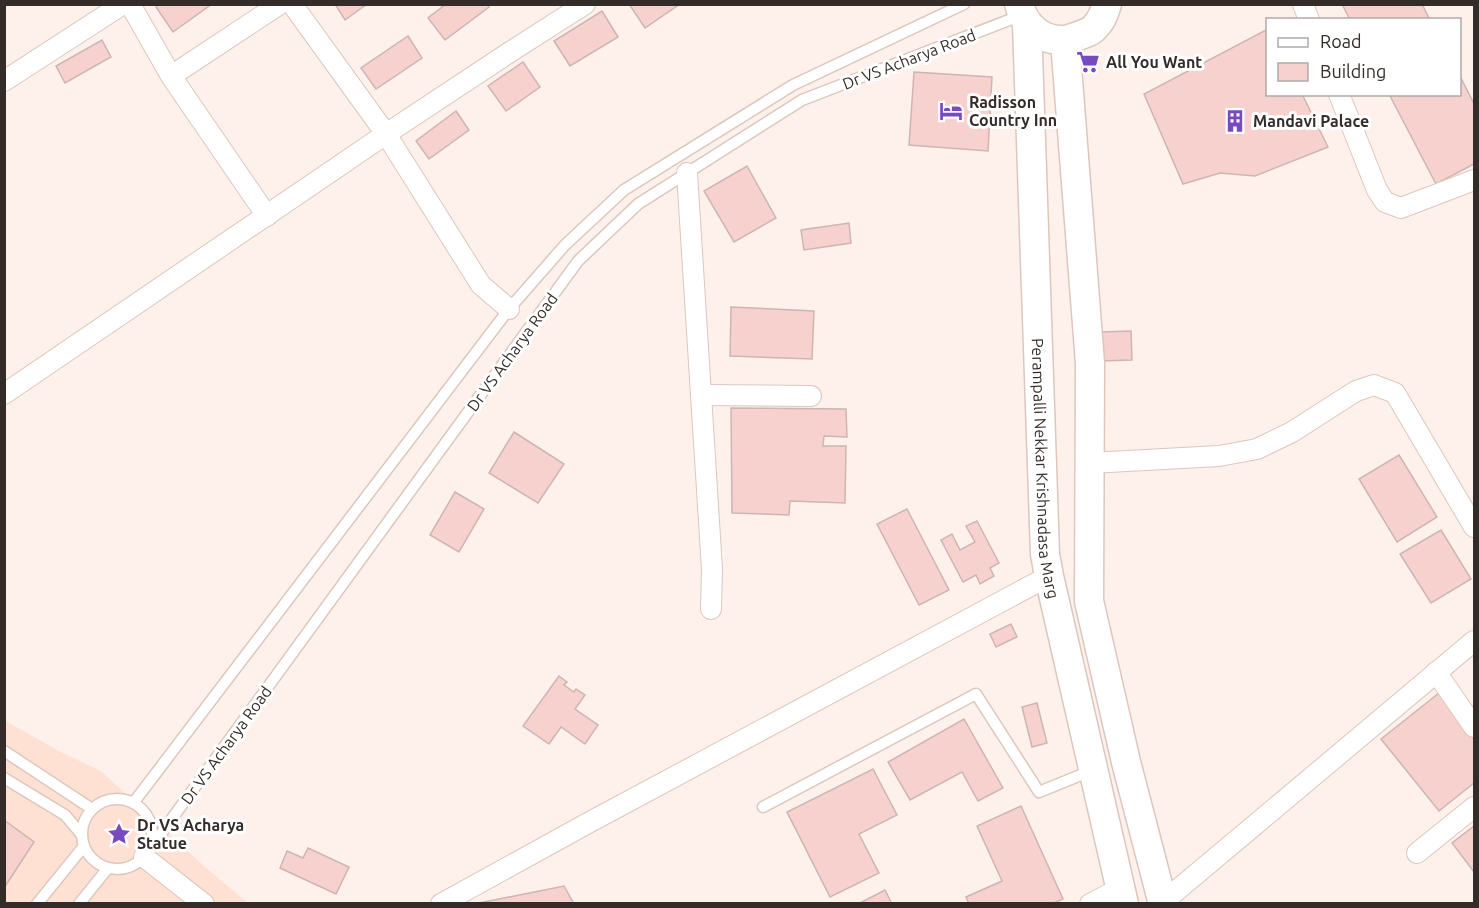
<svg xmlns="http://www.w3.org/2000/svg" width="1479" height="908" font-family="Ubuntu,sans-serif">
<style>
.built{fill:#ffe1d4}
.building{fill:#f7d1ce;stroke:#cdb5b3;stroke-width:1.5}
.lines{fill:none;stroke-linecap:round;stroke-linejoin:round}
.service-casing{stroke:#dcc7bd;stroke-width:13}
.minor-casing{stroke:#dcc7bd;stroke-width:22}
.secondary-casing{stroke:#dcc7bd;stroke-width:31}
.service{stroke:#fff;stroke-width:10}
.minor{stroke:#fff;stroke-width:20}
.secondary{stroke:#fff;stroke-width:28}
.labels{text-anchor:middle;stroke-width:6;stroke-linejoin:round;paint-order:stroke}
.street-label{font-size:16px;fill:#342c29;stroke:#fff}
.poi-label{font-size:16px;font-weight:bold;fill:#342c29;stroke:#fff;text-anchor:start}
</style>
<rect width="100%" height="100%" fill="#fef1eb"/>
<path class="built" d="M4,720L59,751L101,771L205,867L248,903H5Z"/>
<g class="building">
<path d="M159,4H212L173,32L156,7Z"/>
<path d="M335,4H367L345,20Z"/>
<path d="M446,4H487L489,7L445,40L428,18Z"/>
<path d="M629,4H680L645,28Z"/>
<path d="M1342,4H1422L1430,20H1350Z"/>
<path d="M602,11L618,37L570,66L554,41Z"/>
<path d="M1268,29V94H1302L1328,147L1255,176L1220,173L1183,184L1144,94Z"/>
<path d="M408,36L422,58L376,89L361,68Z"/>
<path d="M102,40L111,57L65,83L56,66Z"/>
<path d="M523,62L540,87L506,111L488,86Z"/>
<path d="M914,72L992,77L988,151L909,145Z"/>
<path d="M1460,76L1474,104V164L1436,184L1389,94H1460Z"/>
<path d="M456,111L469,130L429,159L416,141Z"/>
<path d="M747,166L776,218L734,242L704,191Z"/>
<path d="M849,223L851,243L804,250L801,230Z"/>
<path d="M731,307L814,311L812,359L730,356Z"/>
<path d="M1131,331L1132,360L1099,361V332Z"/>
<path d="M731,408L846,409L847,437L824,436L823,446H846L845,503L790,501L789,515L732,513Z"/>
<path d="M514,432L564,464L538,503L489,473Z"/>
<path d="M1399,455L1437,517L1397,542L1359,479Z"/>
<path d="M455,492L484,509L459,552L430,535Z"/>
<path d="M907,509L949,590L919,605L877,524Z"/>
<path d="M977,521L999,563L990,568L994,576L980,584L976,575L963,582L941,540L952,534L960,550L975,542L966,526Z"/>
<path d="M1441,530L1471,579L1431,603L1400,554Z"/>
<path d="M1011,624L1017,637L996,647L990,634Z"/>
<path d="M559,676L567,682L564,685L574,692L576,689L585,695L575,709L598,725L585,744L561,727L549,744L523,726Z"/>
<path d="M1439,693L1474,738V783L1439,811L1381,739Z"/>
<path d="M1037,703L1047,743L1032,747L1022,707Z"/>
<path d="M964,719L1003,788L978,801L962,772L910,800L888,762Z"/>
<path d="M873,769L897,815L859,834L879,873L830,897L787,812Z"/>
<path d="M1021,806L1063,899L1052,904H969L966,897L1002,881L977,826Z"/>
<path d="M4,820L34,842L4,888Z"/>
<path d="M1474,826V872L1452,843Z"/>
<path d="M308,848L349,867L336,894L280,868L287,851L303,858Z"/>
<path d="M564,886L574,904L479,903Z"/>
<path d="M885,890L892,904H858Z"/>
</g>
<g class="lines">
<g class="service-casing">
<g id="service">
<path d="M4,751L92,809"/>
<path d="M4,778L65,815L82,835"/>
<circle cx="117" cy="834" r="35"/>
<path d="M134,802L509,309L565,245L624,190L793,85L964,4"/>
<path d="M763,807L976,694L1039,792L1093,770"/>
<path d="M144,857L578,261L638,204L802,100L1022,15"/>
<path d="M37,904L84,846"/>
<path d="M79,904L108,868"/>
</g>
</g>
<g class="minor-casing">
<g id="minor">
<path d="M130,4L171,76L280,4"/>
<path d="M292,4L386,134L481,285L509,309"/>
<path d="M1303,4L1309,20"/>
<path d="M171,76L267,216"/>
<path d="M4,81L123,4"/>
<path d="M1339,94L1377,190L1385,202L1401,208L1474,180"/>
<path d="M687,173L712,569L711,609"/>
<path d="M4,394L386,134L510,52L585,4"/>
<path d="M701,395L811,396"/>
<path d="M1090,463L1219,456L1257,449L1292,432L1356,391L1374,385L1395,393L1474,527"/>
<path d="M1436,672L1474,727"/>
<path d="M1417,853L1474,807"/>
<path d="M144,857L204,904"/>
<path d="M1163,902L1474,641"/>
<path d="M441,904L588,823L1049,576"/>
<path d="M1090,904L1121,888"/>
</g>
</g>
<g class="secondary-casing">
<g id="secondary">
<path d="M1019,4C1024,25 1041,41 1063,40C1069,40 1075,37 1081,35C1085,33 1090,32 1093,29C1101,22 1104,14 1107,4"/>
<path id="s1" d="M1027,23L1045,554L1049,576L1124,904"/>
<path d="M1065,41L1090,363L1089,601L1126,762L1163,904"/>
</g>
</g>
<use href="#service" class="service"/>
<use href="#minor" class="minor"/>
<use href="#secondary" class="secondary"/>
</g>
<defs>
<g id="supermarket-bare" transform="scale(1.8)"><path d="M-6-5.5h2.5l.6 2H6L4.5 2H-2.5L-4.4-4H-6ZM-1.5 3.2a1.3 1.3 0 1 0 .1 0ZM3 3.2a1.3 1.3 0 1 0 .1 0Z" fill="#784ac2" stroke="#fff" stroke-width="2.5" paint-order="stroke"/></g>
<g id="hotel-bare" transform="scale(1.8)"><path d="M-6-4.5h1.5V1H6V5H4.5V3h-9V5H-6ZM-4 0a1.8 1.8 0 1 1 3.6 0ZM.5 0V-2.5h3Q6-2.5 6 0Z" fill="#784ac2" stroke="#fff" stroke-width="2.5" paint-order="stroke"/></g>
<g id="building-bare" transform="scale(1.8)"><path d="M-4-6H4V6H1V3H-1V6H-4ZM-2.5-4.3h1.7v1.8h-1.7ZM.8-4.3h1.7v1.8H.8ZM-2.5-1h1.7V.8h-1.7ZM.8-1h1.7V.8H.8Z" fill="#784ac2" stroke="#fff" stroke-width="2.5" paint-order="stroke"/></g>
<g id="sight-bare" transform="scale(1.8)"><path d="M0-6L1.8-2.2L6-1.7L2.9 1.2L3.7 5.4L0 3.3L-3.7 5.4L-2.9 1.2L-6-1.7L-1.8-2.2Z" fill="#784ac2" stroke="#fff" stroke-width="2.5" paint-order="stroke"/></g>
</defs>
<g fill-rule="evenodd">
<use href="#supermarket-bare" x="1088" y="62"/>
<use href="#hotel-bare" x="951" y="111"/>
<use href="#building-bare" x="1235" y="121"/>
<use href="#sight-bare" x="119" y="834"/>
</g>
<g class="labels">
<g class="street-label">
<text transform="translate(909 59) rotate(-21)" y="6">Dr VS Acharya Road</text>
<text transform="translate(512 352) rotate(-54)" y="6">Dr VS Acharya Road</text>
<text dy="6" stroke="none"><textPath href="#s1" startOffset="446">Perampalli Nekkar Krishnadasa Marg</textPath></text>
<text transform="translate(226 745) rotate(-54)" y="6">Dr VS Acharya Road</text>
</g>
<g class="poi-label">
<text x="1106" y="68">All You Want</text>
<text x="969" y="108">Radisson<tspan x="969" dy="18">Country Inn</tspan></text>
<text x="1253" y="127">Mandavi Palace</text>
<text x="137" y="831">Dr VS Acharya<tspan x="137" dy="18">Statue</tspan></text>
</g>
</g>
<rect width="1479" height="908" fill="none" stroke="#342c29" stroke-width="12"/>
<rect x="1266" y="18" width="195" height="78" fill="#ffffff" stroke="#aeaba9" stroke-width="1.5"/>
<rect x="1278" y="38" width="30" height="9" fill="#ffffff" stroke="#aeaba9" stroke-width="1.5"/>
<text x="1320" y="48" font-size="18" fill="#342c29">Road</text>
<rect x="1278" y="63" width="30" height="18" fill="#f7d1ce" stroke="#aeaba9" stroke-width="1.5"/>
<text x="1320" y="78" font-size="18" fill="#342c29">Building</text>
</svg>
